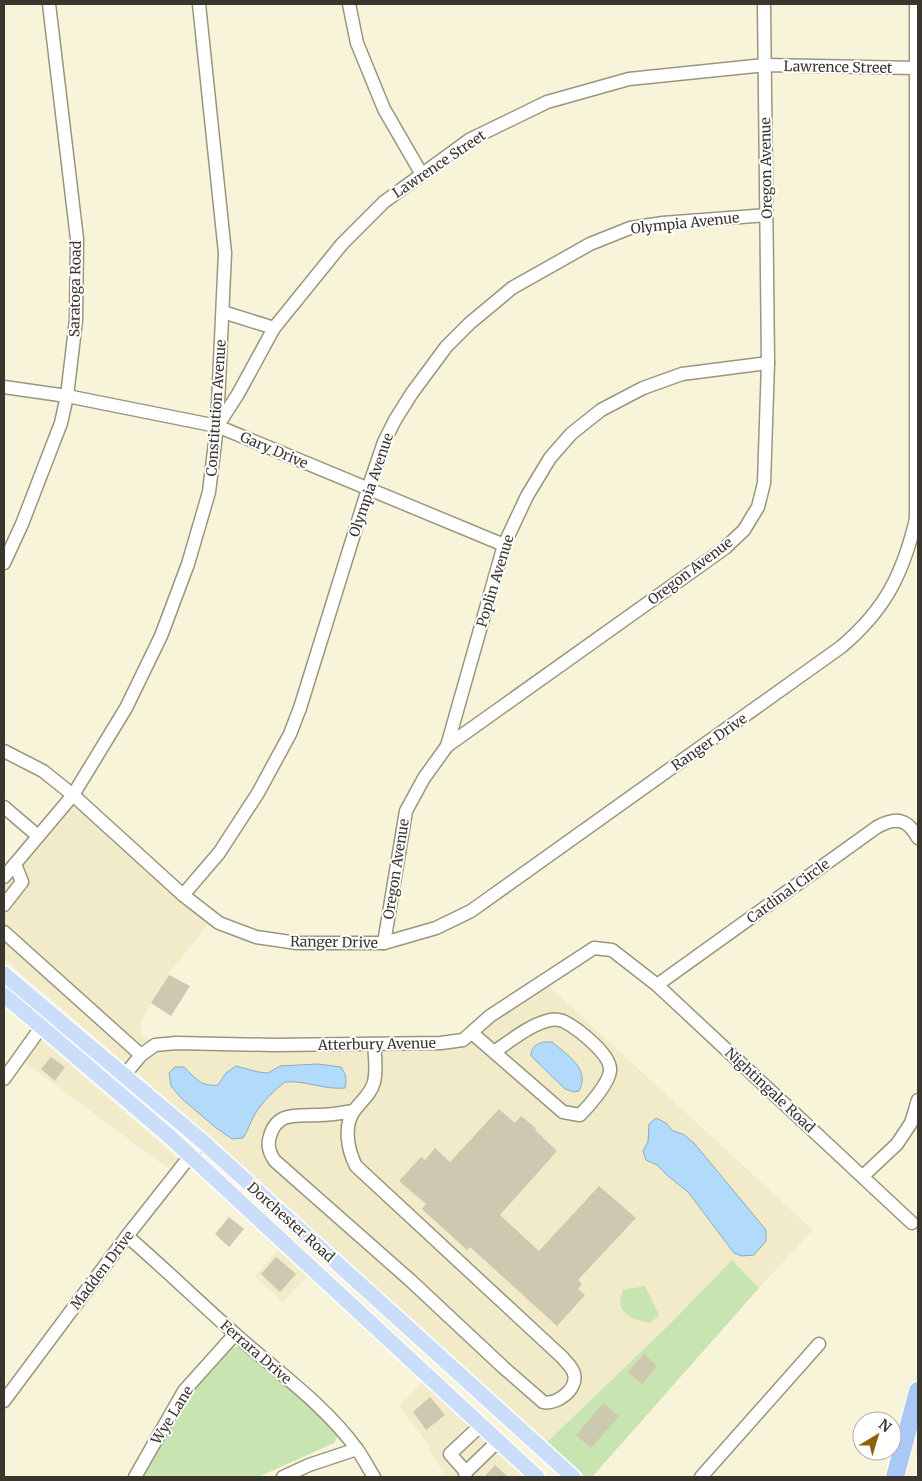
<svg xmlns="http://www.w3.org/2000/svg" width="922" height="1481" font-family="Merriweather,serif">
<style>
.built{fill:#f1ebc9}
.green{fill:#c8e4b0}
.water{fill:#b2dbfb;stroke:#8eaabd}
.building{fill:#cdc9b0}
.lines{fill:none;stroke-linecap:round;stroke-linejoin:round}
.minor-casing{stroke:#9a967e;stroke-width:15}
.major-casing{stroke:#fff;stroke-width:18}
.highway-casing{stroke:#fff;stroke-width:20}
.minor{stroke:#fff;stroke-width:12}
.major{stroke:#cbdef9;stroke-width:15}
.highway{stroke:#a9c8f5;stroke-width:18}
.labels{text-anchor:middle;stroke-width:4;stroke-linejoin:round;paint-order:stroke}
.street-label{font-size:14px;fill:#39372d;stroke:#fff}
</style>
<rect width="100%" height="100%" fill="#f8f4da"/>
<g class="built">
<path d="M73,795L213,918L170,972L142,1019L140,1032L155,1045L463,1040L543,981L813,1230L759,1288L732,1260L669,1325L546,1443L409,1320L302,1219L144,1079L4,959V877Z"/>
<path d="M36,1035L184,1164L176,1174L19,1058Z"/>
<path d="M278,1250L307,1277L283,1302L255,1276Z"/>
<path d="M422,1382L526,1477H446L429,1450L431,1448L399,1406Z"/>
</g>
<g class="green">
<path d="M732,1260L759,1288L592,1477H586L546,1443L669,1325Z"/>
<path d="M645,1286L659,1315L650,1323C639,1321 621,1316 620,1302C620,1298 622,1293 623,1290Z"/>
<path d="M229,1347H238L248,1351L334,1428L338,1436L334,1443L258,1477H143L188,1392Z"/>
</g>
<g class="water">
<path d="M544,1042H552C567,1055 591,1069 579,1091L574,1092L565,1089L531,1056C531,1047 536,1044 544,1042Z"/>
<path d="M318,1064L341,1067C346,1074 347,1080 345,1088C324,1090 305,1080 285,1082C274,1091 263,1101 255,1114C250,1122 248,1131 243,1138L232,1139L215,1127L181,1098L171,1086L169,1073L175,1067H184C195,1078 201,1087 218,1085L226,1073L236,1066L258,1072L268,1073L280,1066Z"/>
<path d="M656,1118L666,1123L673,1131L683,1134L694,1143L766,1230V1241L754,1255L742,1256L734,1253L688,1192L668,1176L657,1165L646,1160L643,1151L648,1142L649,1124Z"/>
</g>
<g class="building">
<path d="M169,975L190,986L171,1016L151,1003Z"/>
<path d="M51,1057L65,1067L55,1081L41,1069Z"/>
<path d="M499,1109L515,1123L521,1116L536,1128L535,1130L557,1151L500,1215L539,1251L599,1186L636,1218L578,1280L582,1284L578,1289L585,1295L557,1326L470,1247L467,1250L422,1209L426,1204L399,1181L421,1157L425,1160L435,1148L450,1162Z"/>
<path d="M229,1217L244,1229L229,1247L215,1234Z"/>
<path d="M276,1257L296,1274L280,1292L261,1274Z"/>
<path d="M644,1354L657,1366L642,1384L628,1372Z"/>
<path d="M430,1397L445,1415L426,1430L413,1412Z"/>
<path d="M603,1403L619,1416L591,1448L576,1435Z"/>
<path d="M495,1465L508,1477H484Z"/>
</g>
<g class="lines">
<g class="minor-casing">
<g id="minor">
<path d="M349,4L357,43L384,109L421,173"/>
<path d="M223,312L274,328"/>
<path d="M4,387L67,396L217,426L504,545"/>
<path d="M218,425L238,394L274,328L342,244L384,202L469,140L547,102L629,79L765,65L916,68"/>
<path d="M4,563L22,524L61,423L67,396L76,320L77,239L49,4"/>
<path d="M447,746L504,545L527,496L550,458L571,434L601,410L643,388L682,374L768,363"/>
<path d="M4,751L43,771L73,795L183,895L219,923L256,937L297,943H384L436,928L471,911L841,647C885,610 903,574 916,519V4"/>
<path d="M4,807L38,836"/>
<path d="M4,877L73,795L126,708L161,636L188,564L209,492L217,426L225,253L199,4"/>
<path d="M183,895L219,853L258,793L290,734L300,708L368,489L384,442L395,420L412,393L446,347L470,323L512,288L590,244L630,228L663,223L766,215"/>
<path d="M4,905L22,882L15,864"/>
<path d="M4,932L141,1055"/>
<path d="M384,943L406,811L424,778L447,746L725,548L744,530L758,507L764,483L768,363L764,4"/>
<path d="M657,985L877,827C896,817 907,818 918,838"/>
<path d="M472,1033L563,1112L580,1115C589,1106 609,1083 610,1071C612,1055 578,1029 565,1022C562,1020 555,1019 550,1020C529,1025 512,1040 494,1052"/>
<path d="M4,1079L47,1019"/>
<path d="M118,1083L141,1055L155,1045L176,1043L274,1045L441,1043L463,1040L490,1016L594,948L612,950L657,985L912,1223"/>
<path d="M353,1111C342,1113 330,1115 319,1115C298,1116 277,1111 270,1136C267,1145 269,1153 275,1161L410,1280L503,1367L543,1402C557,1405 578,1389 574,1374C573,1368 566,1362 563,1358L356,1166C348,1151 343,1126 354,1111C361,1101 371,1094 374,1082C377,1070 375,1056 374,1044"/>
<path d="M863,1176L897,1144L911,1123L918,1100"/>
<path d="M127,1236C164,1268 198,1301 234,1333C275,1370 323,1403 356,1448C363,1457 368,1468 374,1477"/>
<path d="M4,1401L127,1236L202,1141"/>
<path d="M466,1472L498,1441"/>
<path d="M135,1477L184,1391L235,1334"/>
<path d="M283,1477L309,1465L357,1449"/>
<path d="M465,1477L466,1472L450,1454L481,1425"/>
<path d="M701,1477L819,1344"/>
</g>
</g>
<g class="major-casing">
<g id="major">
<path d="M4,974L202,1141L573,1477"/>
<path d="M4,995L169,1136L537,1477"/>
</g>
</g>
<g class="highway-casing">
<path id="highway" d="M895,1477L918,1391"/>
</g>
<use href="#minor" class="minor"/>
<use href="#major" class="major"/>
<use href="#highway" class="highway"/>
</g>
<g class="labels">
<g class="street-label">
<text transform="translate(838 67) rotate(1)" y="5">Lawrence Street</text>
<text transform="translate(439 164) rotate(-34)" y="5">Lawrence Street</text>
<text transform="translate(766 168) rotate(-91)" y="5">Oregon Avenue</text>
<text transform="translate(685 223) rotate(-6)" y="5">Olympia Avenue</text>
<text transform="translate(75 289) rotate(-89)" y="5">Saratoga Road</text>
<text transform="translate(216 408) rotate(-86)" y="5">Constitution Avenue</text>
<text transform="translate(274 450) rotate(23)" y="5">Gary Drive</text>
<text transform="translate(371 485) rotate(-71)" y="5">Olympia Avenue</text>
<text transform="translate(690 571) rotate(-37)" y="5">Oregon Avenue</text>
<text transform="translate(495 581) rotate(-73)" y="5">Poplin Avenue</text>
<text transform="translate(709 742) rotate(-35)" y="5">Ranger Drive</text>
<text transform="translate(396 869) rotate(-81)" y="5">Oregon Avenue</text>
<text transform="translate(788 891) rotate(-36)" y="5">Cardinal Circle</text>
<text transform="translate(334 942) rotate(1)" y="5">Ranger Drive</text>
<text transform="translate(377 1044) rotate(-1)" y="5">Atterbury Avenue</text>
<text transform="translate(770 1090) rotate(43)" y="5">Nightingale Road</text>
<text transform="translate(291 1222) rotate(42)" y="5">Dorchester Road</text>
<text transform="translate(102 1270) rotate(-53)" y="5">Madden Drive</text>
<text transform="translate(256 1352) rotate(41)" y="5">Ferrara Drive</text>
<text transform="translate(172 1415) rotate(-58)" y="5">Wye Lane</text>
</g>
</g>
<rect width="922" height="1481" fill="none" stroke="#39372d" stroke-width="10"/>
<g transform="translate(877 1436) rotate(38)"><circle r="24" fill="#ffffff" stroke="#b0afab"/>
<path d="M0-4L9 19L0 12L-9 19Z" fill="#8d6107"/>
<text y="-8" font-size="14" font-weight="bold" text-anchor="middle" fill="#39372d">N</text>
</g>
</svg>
